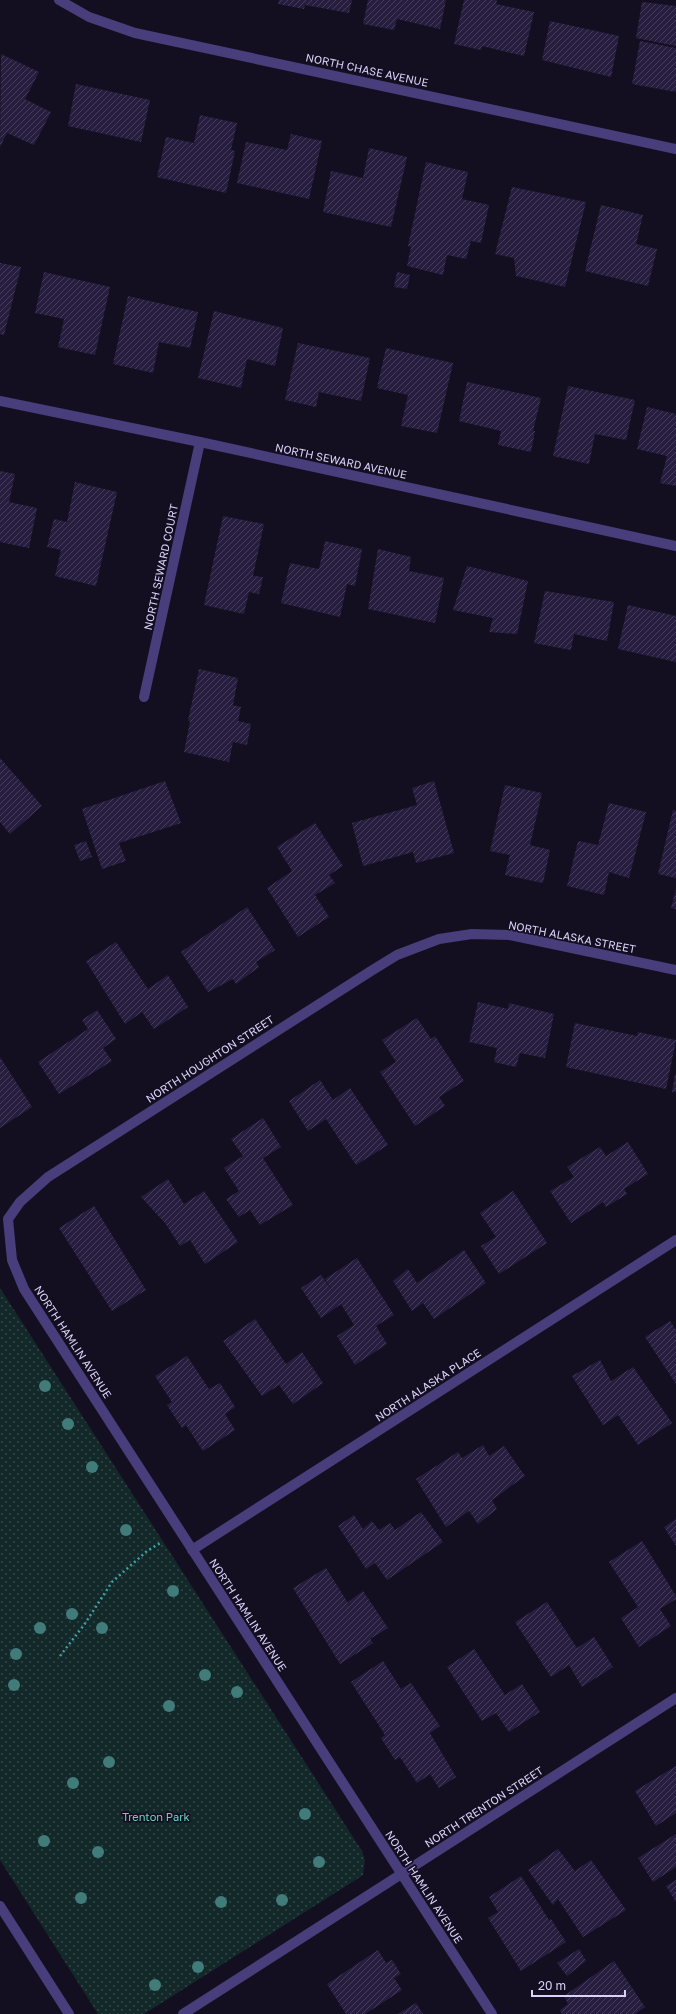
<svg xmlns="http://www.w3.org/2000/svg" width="676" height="2014" font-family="'Golos Text',sans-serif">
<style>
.park{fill:url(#park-dots)}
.building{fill:url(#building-hatch)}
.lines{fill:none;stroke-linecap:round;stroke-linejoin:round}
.path{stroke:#39a4a8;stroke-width:2.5;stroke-dasharray:2 3;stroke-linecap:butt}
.minor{stroke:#473e7b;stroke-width:10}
.tree{fill:#417b7a}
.labels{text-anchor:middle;stroke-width:3.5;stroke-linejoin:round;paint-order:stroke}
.street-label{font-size:11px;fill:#dbd2fb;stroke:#140f20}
.park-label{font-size:11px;fill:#65d4c4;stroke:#140f20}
</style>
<defs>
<pattern id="park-dots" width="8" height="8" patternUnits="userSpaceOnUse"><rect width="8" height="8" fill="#132829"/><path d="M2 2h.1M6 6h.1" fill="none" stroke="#354649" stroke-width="1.8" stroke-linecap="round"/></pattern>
<pattern id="building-hatch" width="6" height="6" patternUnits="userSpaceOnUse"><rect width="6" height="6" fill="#271d3f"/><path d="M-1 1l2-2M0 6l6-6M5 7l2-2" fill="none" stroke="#463d5c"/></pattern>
</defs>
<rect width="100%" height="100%" fill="#140f20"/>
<path class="park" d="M0,1288L362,1851L365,1860L363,1875L357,1879L144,2014H98L0,1860Z"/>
<g class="building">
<path d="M279,0H352L349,13L305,5L304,9L278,4Z"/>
<path d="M368,0H446L440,29L397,19L394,30L363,24Z"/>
<path d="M464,0H497L496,4L534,12L524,56L482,46L481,50L454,44Z"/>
<path d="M642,2L676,6V46L636,38Z"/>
<path d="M550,21L619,36L611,77L542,60Z"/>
<path d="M640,41L676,48V92L632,84Z"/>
<path d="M1,54L39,72L25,99L51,112L34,145L7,133L0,147Z"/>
<path d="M76,84L150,100L141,142L68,126Z"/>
<path d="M200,115L237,123L231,150L235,151L226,193L157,177L166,137L194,143Z"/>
<path d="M291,134L322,141L309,199L237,183L246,142L287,150Z"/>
<path d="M369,148L407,157L391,227L323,212L331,171L363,178Z"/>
<path d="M426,162L468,172L462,199L489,205L481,243L471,241L466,259L447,255L443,275L407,266L411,247L408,246Z"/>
<path d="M512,187L586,202L565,287L516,276L514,258L495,254Z"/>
<path d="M601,205L643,215L636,244L657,249L648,286L585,271Z"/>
<path d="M0,263L21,267L4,335L0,334Z"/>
<path d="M44,272L110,287L95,355L58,347L64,319L35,313Z"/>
<path d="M397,272L410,275L407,289L394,287Z"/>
<path d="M128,296L198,312L190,348L159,342L153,373L113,364Z"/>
<path d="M214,311L283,328L275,366L247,359L241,388L198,378Z"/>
<path d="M298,343L370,358L361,401L319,392L316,407L285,400Z"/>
<path d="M386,348L453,363L437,433L401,426L408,395L377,388Z"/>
<path d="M467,382L541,398L533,431H535L531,452L498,445L501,431L459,421Z"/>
<path d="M568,386L635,400L626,440L595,434L589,464L553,456Z"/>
<path d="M647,407L676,414V486L660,483L667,456L637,449Z"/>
<path d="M0,471L15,474L9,502L37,508L29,548L0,542Z"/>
<path d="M75,482L117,492L96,586L55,576L61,550L47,547L54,519L67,522Z"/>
<path d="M223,516L264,524L253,576L263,577L259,594L249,592L244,614L204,605Z"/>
<path d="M325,541L362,549L355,586L347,584L340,617L281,603L290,563L319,569Z"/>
<path d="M378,549L411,557L409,571L444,578L435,623L368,609Z"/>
<path d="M467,566L528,581L517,634L489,632L493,618L453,610Z"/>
<path d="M545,591L614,602L607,641L574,634L571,650L534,643Z"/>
<path d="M628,605L676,616V662L618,649Z"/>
<path d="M199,669L238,678L233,705L241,707L238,721L251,724L247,745L233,742L229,762L184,752L190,721H188Z"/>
<path d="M0,758L42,806L10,834L0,822Z"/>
<path d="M165,781L181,823L119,843L126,861L102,869L82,809Z"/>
<path d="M434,781L454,853L416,863L413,852L363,866L352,823L417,805L412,788Z"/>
<path d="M505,785L542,793L530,845L550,850L543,883L505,875L510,855L490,851Z"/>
<path d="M609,803L646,812L629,878L609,872L604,895L567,886L578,841L598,845Z"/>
<path d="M673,810L676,811V878L658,874Z"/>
<path d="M315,823L343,866L329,875L335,883L315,895L329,917L298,937L267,888L292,871L277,847Z"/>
<path d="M86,841L92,857L80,861L74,845Z"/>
<path d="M676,889V909L671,908Z"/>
<path d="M247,907L275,950L256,962L259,967L236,984L233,979L208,992L181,952Z"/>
<path d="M116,942L148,989L168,975L188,1007L154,1029L142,1012L125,1024L86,961Z"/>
<path d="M478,1002L508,1009L509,1003L554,1014L545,1058L520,1053L516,1067L494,1062L497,1048L469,1042Z"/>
<path d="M97,1010L116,1039L103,1048L112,1061L59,1094L38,1062L88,1029L82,1020Z"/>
<path d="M417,1018L431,1039L435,1036L464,1081L439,1097L445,1106L415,1126L380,1072L396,1062L382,1040Z"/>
<path d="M575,1023L637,1036L638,1032L676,1040L666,1089L566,1067Z"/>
<path d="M0,1057L32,1107L0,1128Z"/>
<path d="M675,1074L676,1075V1092H672Z"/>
<path d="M320,1080L333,1100L350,1088L388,1145L356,1165L326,1119L308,1131L289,1101Z"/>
<path d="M263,1118L281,1147L263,1158L293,1205L260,1225L250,1210L239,1217L226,1199L239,1191L224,1168L243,1156L231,1139Z"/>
<path d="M628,1142L648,1174L624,1189L627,1194L606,1207L603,1202L571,1223L550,1191L574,1177L567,1167L600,1147L606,1156Z"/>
<path d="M168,1179L184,1204L204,1191L238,1242L205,1264L190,1240L180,1246L165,1223L141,1197Z"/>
<path d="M513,1191L547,1243L499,1274L481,1246L496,1237L480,1213Z"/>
<path d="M94,1206L146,1290L112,1311L59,1228Z"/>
<path d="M464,1250L486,1283L434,1319L423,1303L412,1311L393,1281L408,1269L417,1283Z"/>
<path d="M357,1258L394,1315L376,1326L387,1344L355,1365L337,1336L354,1325L341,1304L321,1318L301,1288L321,1275L333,1292L325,1279Z"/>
<path d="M255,1319L286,1364L302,1352L323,1383L293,1404L279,1385L262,1396L223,1341Z"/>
<path d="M670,1321L676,1330V1384L645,1337Z"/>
<path d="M187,1356L209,1389L220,1383L235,1407L225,1414L235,1430L203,1451L186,1425L182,1428L167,1405L172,1402L155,1376Z"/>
<path d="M600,1360L611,1381L633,1367L672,1423L638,1445L618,1415L603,1425L572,1376Z"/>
<path d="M483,1445L489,1456L504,1446L525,1476L492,1500L497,1509L478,1524L469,1511L446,1527L416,1479L458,1452L462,1458Z"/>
<path d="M421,1512L443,1542L387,1580L375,1563L366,1569L338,1526L354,1515L363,1529L372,1521L379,1530L390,1523L395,1530Z"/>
<path d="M676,1519V1546L664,1527Z"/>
<path d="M642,1541L676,1596V1599L660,1609L671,1626L639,1647L621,1618L638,1607L609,1562Z"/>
<path d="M326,1568L353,1611L348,1602L363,1591L388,1628L370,1639L365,1631L373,1643L340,1664L293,1588Z"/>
<path d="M547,1602L577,1648L594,1637L613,1667L582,1687L569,1665L551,1677L515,1622Z"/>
<path d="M474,1649L505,1695L522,1684L540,1712L509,1732L496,1713L482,1721L447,1667Z"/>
<path d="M383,1661L401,1689L411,1683L440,1726L430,1733L456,1777L439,1788L430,1774L417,1783L400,1757L395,1760L381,1738L385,1735L351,1682Z"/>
<path d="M676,1766V1813L656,1826L635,1791Z"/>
<path d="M676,1834V1867L653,1882L638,1858Z"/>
<path d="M558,1849L575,1871L591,1860L626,1910L583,1937L558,1899L553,1905L528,1870Z"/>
<path d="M521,1876L549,1920L551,1919L566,1942L521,1971L488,1918L498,1912L489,1897Z"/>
<path d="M676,1880V1902L666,1886Z"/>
<path d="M579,1949L586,1961L567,1976L557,1963Z"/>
<path d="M378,1950L386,1963L392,1960L401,1974L394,1978L402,1990L365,2014H346L327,1984Z"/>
<path d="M614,1961L645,2007L635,2014H562L560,2010L568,2004L564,1996Z"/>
<path d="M416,2003L423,2014H398Z"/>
</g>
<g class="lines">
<path class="path" d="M60,1656L84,1625L112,1582L147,1551L162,1542"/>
<g class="minor">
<path d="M59,0L89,17L135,33L676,149"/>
<path d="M0,401L200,442L676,546"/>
<path d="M144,697L200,442"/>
<path d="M192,1550L676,1240"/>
<path d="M0,1906L69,2014"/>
<path d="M183,2014L676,1698"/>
<path d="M492,2014L24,1289L12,1260L8,1219L20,1202L48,1177L371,971L397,955L439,939L472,934L510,935L676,970"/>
</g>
</g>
<g class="tree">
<circle cx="45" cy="1386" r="6"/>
<circle cx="68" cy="1424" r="6"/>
<circle cx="92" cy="1467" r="6"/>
<circle cx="126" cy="1530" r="6"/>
<circle cx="173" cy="1591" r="6"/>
<circle cx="72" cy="1614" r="6"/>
<circle cx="40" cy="1628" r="6"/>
<circle cx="102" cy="1628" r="6"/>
<circle cx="16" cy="1654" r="6"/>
<circle cx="205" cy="1675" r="6"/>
<circle cx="14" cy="1685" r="6"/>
<circle cx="237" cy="1692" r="6"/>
<circle cx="169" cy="1706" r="6"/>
<circle cx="109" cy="1762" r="6"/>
<circle cx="73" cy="1783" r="6"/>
<circle cx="305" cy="1814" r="6"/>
<circle cx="44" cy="1841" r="6"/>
<circle cx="98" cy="1852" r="6"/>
<circle cx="319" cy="1862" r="6"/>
<circle cx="81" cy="1898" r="6"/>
<circle cx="282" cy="1900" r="6"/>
<circle cx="221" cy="1902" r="6"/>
<circle cx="198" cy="1967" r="6"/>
<circle cx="155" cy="1985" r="6"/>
</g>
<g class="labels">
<g class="street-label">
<text transform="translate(367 70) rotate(12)" y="4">NORTH CHASE AVENUE</text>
<text transform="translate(341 461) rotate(12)" y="4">NORTH SEWARD AVENUE</text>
<text transform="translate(161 567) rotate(-78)" y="4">NORTH SEWARD COURT</text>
<text transform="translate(572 937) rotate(11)" y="4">NORTH ALASKA STREET</text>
<text transform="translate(210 1059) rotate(-33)" y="4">NORTH HOUGHTON STREET</text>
<text transform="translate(73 1342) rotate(57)" y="4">NORTH HAMLIN AVENUE</text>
<text transform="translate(428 1385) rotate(-33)" y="4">NORTH ALASKA PLACE</text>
<text transform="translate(248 1615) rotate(57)" y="4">NORTH HAMLIN AVENUE</text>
<text transform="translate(484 1807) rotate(-33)" y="4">NORTH TRENTON STREET</text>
<text transform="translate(424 1887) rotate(57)" y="4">NORTH HAMLIN AVENUE</text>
</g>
<g class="park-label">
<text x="156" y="1821">Trenton Park</text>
</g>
</g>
<path d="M532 1990v6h93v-6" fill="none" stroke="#dbd2fb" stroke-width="2"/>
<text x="538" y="1990" font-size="12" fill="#dbd2fb" stroke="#140f20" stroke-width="3" paint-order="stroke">20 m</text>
</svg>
